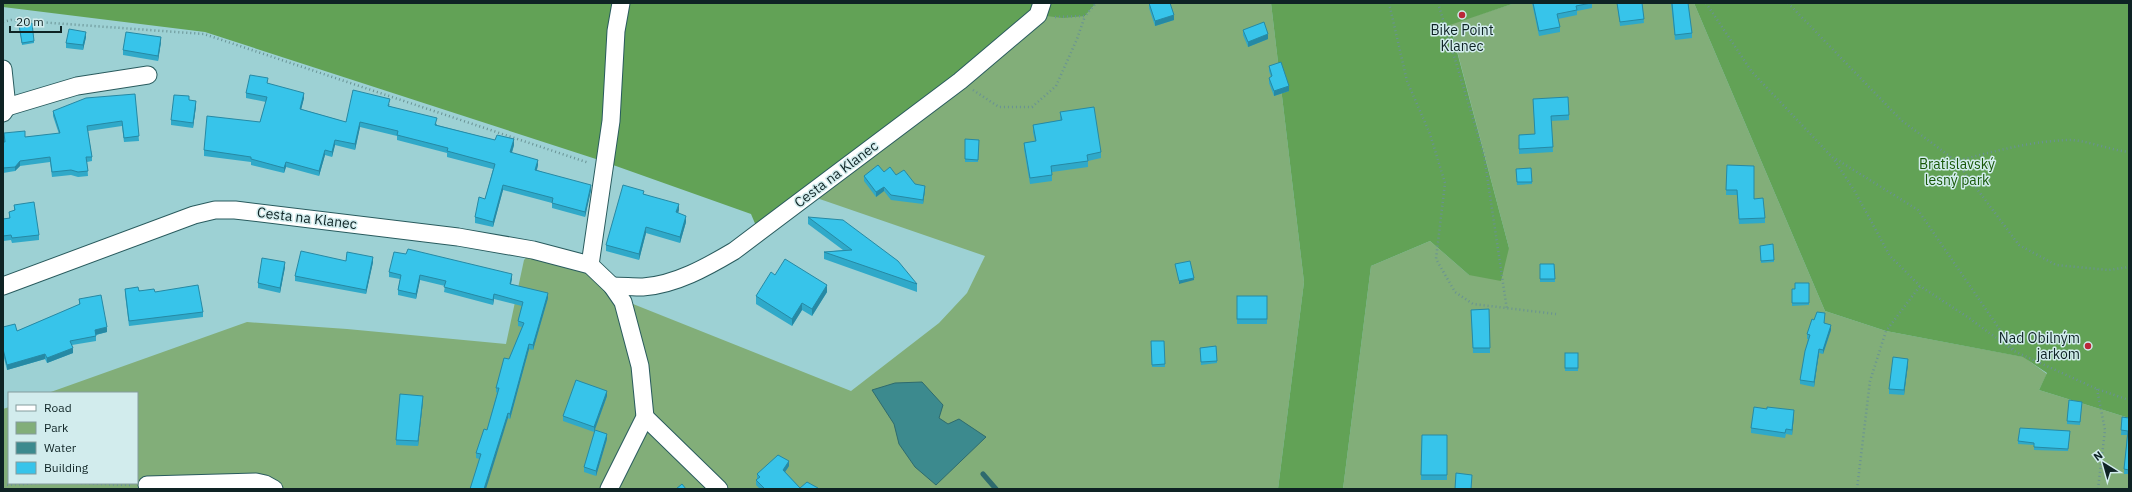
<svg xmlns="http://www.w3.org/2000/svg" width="2132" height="492" font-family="'IBM Plex Sans',sans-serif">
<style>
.green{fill:#82ae79}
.forest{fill:#62a256}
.water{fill:#3c8a8e;stroke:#2e6b6e}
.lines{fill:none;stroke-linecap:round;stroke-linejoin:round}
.stream{stroke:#2e6b6e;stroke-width:5}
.minor-casing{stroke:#295b5e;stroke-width:19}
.path{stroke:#699294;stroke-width:2.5;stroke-dasharray:1 3;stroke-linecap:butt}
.minor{stroke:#fff;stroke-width:17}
.wall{fill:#2fa9c9}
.shaded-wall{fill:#2689a4}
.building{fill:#37c4ea;stroke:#2689a4}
.poi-dot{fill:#ba2839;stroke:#d2eced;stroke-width:1.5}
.labels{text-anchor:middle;stroke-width:3;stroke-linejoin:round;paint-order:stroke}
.poi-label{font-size:14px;fill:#0e2324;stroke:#d2eced}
.park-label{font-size:14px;fill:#185808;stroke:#d2eced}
.street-label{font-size:14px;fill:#0e2324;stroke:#d2eced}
</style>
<rect width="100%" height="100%" fill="#9dd1d4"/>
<g class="green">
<path d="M1096,3H1271L1304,282L1278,489H3V409L9,407V483H137V393H48L247,322L347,329L506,344L524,260L533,250L590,265L623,302L633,304L851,391L939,323L967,293L985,256L808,195L1038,15L1085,16Z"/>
<path d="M1515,3H1694L1825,311L1886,331L2024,357L2047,374L2039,390L2129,418V489H1343L1371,266L1430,241L1469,275L1509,248L1450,24Z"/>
</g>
<g class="forest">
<path d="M3,3H1096L1085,16L1063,18L1038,15L759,233L751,214L599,160L205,32L3,7Z"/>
<path d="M1271,3H1515L1450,25L1509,248L1501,281L1469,275L1430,241L1371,266L1343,489H1278L1304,282Z"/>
<path d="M1694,3H2129V418L2039,390L2047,373L2023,357L1886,331L1825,311Z"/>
</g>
<path class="water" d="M922,382L943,405L939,418L948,424L959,419L986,437L936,485L915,467L899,444L894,424L872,390L895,383Z"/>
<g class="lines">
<path class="stream" d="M983,474L996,489"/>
<g class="minor-casing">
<g id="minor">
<path d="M3,69L7,107L3,113"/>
<path d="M7,107L77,86L148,75"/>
<path d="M590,265L611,121L616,31L621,3"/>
<path d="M3,286L194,215L215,210H235L458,237L533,250L590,265L612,286L623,302L640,366L645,417L609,489"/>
<path d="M612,286C622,286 633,287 643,287C675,285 707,267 734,251L960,81L1038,15L1042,3"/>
<path d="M645,417L719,489"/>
<path d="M147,485L256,482L265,484L274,489"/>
</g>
</g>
<g class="path">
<path d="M1389,3L1407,81L1430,134L1445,183L1436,259L1455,292L1473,304L1556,314"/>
<path d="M1438,3L1484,155L1507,310"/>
<path d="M1706,3L1752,72L1833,158L1854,190L1890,256L1920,286L1969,318L2014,351L2097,389L2129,400"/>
<path d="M1788,3L1901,120L1956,161L2019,245L2056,265L2109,270L2129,267"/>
<path d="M1055,17L1085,16L1096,3"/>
<path d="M3,22L11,20L204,34L589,163"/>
<path d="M973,90L999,107H1032L1056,86L1077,39L1085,16"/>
<path d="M1836,159L1918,210L2013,349"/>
<path d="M1956,161C1993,152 2030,141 2069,140C2086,140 2110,150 2129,152"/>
<path d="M2097,389L2105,430L2098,489"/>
<path d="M77,483L130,485"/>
<path d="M3,485L41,483"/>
<path d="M1857,489L1870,381L1886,331L1920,286"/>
</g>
<use href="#minor" class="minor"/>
</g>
<g class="wall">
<path d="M1149,3L1174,20L1155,26L1149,8Z"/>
<path d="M1532,3H1592V8L1577,11V15L1558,19L1560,27V32L1539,36Z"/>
<path d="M1617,3H1642L1644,23L1620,26Z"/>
<path d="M1671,3H1688L1692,33V38L1675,40Z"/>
<path d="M19,25L34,41V43L22,45Z"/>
<path d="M1243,30L1268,39L1248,47L1243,35Z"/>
<path d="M86,37L83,50L66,48V43Z"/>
<path d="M161,42L158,61L123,55V50Z"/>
<path d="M1269,66L1289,91L1274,96L1269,83V78L1271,77L1269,71Z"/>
<path d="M268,83L304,98L301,109L346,122L390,104L389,106L437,124V125L514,145L512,153L538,165L537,170L591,190L585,217L552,208V203L503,190L493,227L475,223V217L485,199L493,169L447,157V153L397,140V136L360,127L355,150L335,145L332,157L325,155L319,176L286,167L284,173L251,165V162L204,156V150L260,122L266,102L246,98V93Z"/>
<path d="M135,94L139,141L124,142L122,126L88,131L92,157V161L87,162L88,176L78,177L71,175L52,177L50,162L20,166L15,171L3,173V142H4V133L25,137L59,134L53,116V111Z"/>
<path d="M1533,99L1569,115V120L1551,121L1553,152L1519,154V135L1535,134Z"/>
<path d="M189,100L196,106L193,128L171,125V120Z"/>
<path d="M1060,112L1101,152V158L1088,161V167L1052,172V181L1030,184L1024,149V143L1035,141L1033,132V125L1060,120Z"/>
<path d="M965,139L979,140L978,162H965Z"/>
<path d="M1727,165L1754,199L1765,218V223L1739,224L1737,195H1726Z"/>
<path d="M1531,168L1532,184L1517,185L1516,169Z"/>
<path d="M884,172L896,175L915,184L925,190L923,204L891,200L884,191L876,197L864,181V176Z"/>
<path d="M644,194L679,210L678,213L686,222L680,243L646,233L639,260L606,251V245Z"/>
<path d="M14,205L39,235V240L12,243L11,240L3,241V219L9,218V212L14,211Z"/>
<path d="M808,217L917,284V292L824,259V252L843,250L808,224Z"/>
<path d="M1760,246L1774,260V262L1761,263Z"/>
<path d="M373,262L366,294L295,281V276Z"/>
<path d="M1540,264H1554L1555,282H1540Z"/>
<path d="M285,267L280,293L258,288V283Z"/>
<path d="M389,272L512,278L511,284L548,298L533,350L529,349L510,419L508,418L479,459L476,458V453L487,430L497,393L496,392V388L509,359L522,327L518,326V321L522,306L494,299L493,305L444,292L445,286L420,280L416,299L398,295V290L400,279L389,277Z"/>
<path d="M775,275L827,292L812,316L802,310L792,326L756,304V296Z"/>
<path d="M1809,283V305L1792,306V289H1795Z"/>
<path d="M125,289L155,292L203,312V317L129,326L125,294Z"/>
<rect x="1237" y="296" width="30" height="28"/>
<path d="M79,299L107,332L96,335V341L72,345L73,353L47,363L45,359L7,370L3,354V327L17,331L79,305Z"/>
<path d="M1489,309L1490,353H1473L1471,310Z"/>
<path d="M1825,318L1824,323L1831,330L1823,354L1819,353L1814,387L1800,384V380L1808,339H1807V334L1814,320Z"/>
<path d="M1151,341H1164L1165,367H1152Z"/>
<path d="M1216,346L1217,363L1201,365L1200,348Z"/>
<rect x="1565" y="353" width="13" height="18"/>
<path d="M1908,364L1904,395L1889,394V389Z"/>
<path d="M607,396L594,432L563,421V416Z"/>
<path d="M423,401L418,446L396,445V440Z"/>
<path d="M2082,402L2080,425L2067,424V421Z"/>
<path d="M1794,415L1792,435L1786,434L1785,438L1751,433V428Z"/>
<path d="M2122,417L2129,418V474H2124L2127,435H2121Z"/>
<path d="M2070,434L2068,451L2034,450V445L2018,444V441Z"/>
<path d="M1422,435H1447V480H1421Z"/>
<path d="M607,439L596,476L584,472V467Z"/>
<path d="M789,466L785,472L800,488L818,489H760L756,485V480L757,479V474Z"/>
</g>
<g class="shaded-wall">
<path d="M1174,15V20L1155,26V21Z"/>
<path d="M86,32V37L83,50V45Z"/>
<path d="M1268,34V39L1248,47V42Z"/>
<path d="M161,37V42L158,61V56Z"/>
<path d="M1289,86V91L1274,96V91Z"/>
<path d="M304,93V98L300,114V109Z"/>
<path d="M196,101V106L193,128V123Z"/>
<path d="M360,122V127L355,150V144Z"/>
<path d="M514,139V145L510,158V152Z"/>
<path d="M335,140V145L332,157V152Z"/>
<path d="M325,150V155L319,176V171Z"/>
<path d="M538,160V165L535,175V170Z"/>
<path d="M20,161V166L15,171V167Z"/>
<path d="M286,162V167L284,173V168Z"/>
<path d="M503,185V190L493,227V222Z"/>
<path d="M591,185V190L585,217V212Z"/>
<path d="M925,186V190L923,204V200Z"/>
<path d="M884,187V191L876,197V192Z"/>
<path d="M679,204V210L676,218V212Z"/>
<path d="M686,216V222L680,243V237Z"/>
<path d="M646,227V233L639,260V254Z"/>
<path d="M373,257V262L366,294V290Z"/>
<path d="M285,262V267L280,293V288Z"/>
<path d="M512,274V278L510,289V284Z"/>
<path d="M420,275V280L416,299V294Z"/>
<path d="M1194,278V280L1179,284V281Z"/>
<path d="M827,285V292L812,316V309Z"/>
<path d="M548,293V298L533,350V345Z"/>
<path d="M494,294V299L493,305V300Z"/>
<path d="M802,303V310L792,326V319Z"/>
<path d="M1831,325V330L1823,354V350Z"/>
<path d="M107,327V332L95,335V330Z"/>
<path d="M529,344V349L510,419V414Z"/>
<path d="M73,348V353L47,363V358Z"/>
<path d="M1819,349V353L1814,387V382Z"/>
<path d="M45,354V359L7,370V365Z"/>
<path d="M1908,359V364L1904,395V390Z"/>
<path d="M607,391V396L594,432V427Z"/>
<path d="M423,396V401L418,446V441Z"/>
<path d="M1794,410V415L1792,435V430Z"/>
<path d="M508,413V418L486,489H484Z"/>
<path d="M607,434V439L596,476V471Z"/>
<path d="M789,461V466L783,475V470Z"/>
</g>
<g class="building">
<path d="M1149,3H1170L1174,15L1155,21Z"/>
<path d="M1533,3H1591L1576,6L1577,10L1557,14L1560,27L1539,31Z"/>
<path d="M1617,3H1642L1644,19L1620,22Z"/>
<path d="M1672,3H1688L1692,33L1675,35Z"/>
<path d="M1264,22L1268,34L1248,42L1243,30Z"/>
<path d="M32,23L34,41L22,43L19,25Z"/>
<path d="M69,29L86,32L83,45L66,43Z"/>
<path d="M126,32L161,37L158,56L123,50Z"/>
<path d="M1281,62L1289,86L1274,91L1269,78L1272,76L1269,66Z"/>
<path d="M250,75L268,78L267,83L304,93L300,109L346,122L353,90L390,99L388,106L437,118L435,125L495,140L497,135L514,139L510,152L538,160L535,170L591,185L585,212L552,203L553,198L503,185L493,222L475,217L479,197L485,199L495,164L447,151L448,148L397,135L398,131L360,122L355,144L335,140L332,152L325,150L319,171L286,162L284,168L251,159V157L204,150L207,116L260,122L267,97L246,93Z"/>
<path d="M135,94L139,136L124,138L122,121L87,126L92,157H86L88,171L78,172L71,170L52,172L50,157L20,161L15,167L3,168V142H5L4,133L25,131V137L60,133L53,111L86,98Z"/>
<path d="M174,95L189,96V100L196,101L193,123L171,120Z"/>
<path d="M1568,97L1569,115L1551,116L1553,147L1519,149V135L1535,134L1533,99Z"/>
<path d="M1094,107L1101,152L1087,155L1088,161L1051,166L1052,175L1030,178L1024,143L1036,141L1033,125L1062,120L1060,112Z"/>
<path d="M965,139L979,140L978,160L965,159Z"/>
<path d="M878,165L884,172L890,167L896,175L904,170L915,184L925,186L923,200L891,195L884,187L876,192L864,176Z"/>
<path d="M1727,165L1754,166V199L1763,198L1765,218L1739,219L1737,190H1726Z"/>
<path d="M1531,168L1532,182H1517L1516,169Z"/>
<path d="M623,185L644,191L643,194L679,204L676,212L686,216L680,237L646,227L639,254L606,245Z"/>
<path d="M34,202L39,235L12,238L11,235L3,236V219L10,218L9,212L15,210L14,205Z"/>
<path d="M808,217L843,220L898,261L917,284L824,252L852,250Z"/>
<path d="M1773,244L1774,260L1761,261L1760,246Z"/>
<path d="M408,249L512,274L510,284L548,293L533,345L529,344L510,414L508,413L484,489H470L481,454L476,453L484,429L487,430L499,388H496L504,358L509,359L524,323L518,321L523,302L494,294L493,300L444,287L446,281L420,275L416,294L398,290L401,275L389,272L394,252L406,254Z"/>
<path d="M301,251L346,261L347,252L373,257L366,290L295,276Z"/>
<path d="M262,258L285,262L280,288L258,283Z"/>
<path d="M785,259L827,285L812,309L802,303L792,319L756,296L771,272L775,275Z"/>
<path d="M1190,261L1194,278L1179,281L1175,264Z"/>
<path d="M1540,264H1554L1555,279H1540Z"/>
<path d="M1795,283H1809V303H1792V289H1795Z"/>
<path d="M198,285L203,312L129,321L125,289L138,287L139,291L154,289L155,292Z"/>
<path d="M101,295L107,327L95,330L96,336L70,341L73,348L47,358L45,354L7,365L3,349V327L15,324L17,331L80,304L79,299Z"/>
<rect x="1237" y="296" width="30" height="23"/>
<path d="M1489,309L1490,348H1473L1471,310Z"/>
<path d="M1817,312L1825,313L1824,323L1831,325L1823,350L1819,349L1814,382L1800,380L1805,351L1810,335L1807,334L1812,319L1814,320Z"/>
<path d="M1151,341H1164L1165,364L1152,365Z"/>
<path d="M1216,346L1217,361L1201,362L1200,348Z"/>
<rect x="1565" y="353" width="13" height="15"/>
<path d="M1893,357L1908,359L1904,390L1889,389Z"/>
<path d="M576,380L607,391L594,427L563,416Z"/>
<path d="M400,394L423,396L418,441L396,440Z"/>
<path d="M2069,400L2082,402L2080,422L2067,421Z"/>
<path d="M1754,407L1767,409V407L1794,410L1792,430L1786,429L1785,433L1751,428Z"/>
<path d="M2122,417L2129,418V470L2124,469L2128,431L2121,430Z"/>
<path d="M2020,428L2070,431L2068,449L2034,447V443L2018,441Z"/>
<path d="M595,430L607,434L596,471L584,467Z"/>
<path d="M1422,435H1447V475H1421Z"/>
<path d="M778,455L789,461L783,470L800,488L807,482L818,488L817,489H765L756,480L760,477L757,474Z"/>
<path d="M1456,473L1472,475L1471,489H1455Z"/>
<path d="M682,484L686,489H676Z"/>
</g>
<g class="poi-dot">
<circle cx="1462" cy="15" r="4"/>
<circle cx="2088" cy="346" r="4"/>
</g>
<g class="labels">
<g class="poi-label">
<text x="1462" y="35">Bike Point<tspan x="1462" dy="16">Klanec</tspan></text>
<text x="2080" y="343" text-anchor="end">Nad Obilným<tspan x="2080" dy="16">jarkom</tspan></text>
</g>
<g class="park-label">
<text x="1957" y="169">Bratislavský<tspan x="1957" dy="16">lesný park</tspan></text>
</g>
<g class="street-label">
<text transform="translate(836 174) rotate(-37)" y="5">Cesta na Klanec</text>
<text transform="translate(307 218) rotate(7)" y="5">Cesta na Klanec</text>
</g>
</g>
<rect width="2132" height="492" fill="none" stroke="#0e2324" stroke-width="8"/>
<rect x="8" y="392" width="130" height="92" fill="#d2eced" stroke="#849c9d"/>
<rect x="16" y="405" width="20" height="6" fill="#ffffff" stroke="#849c9d"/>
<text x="44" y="412" font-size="12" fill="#0e2324">Road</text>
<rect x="16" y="422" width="20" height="12" fill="#82ae79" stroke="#849c9d"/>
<text x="44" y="432" font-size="12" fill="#0e2324">Park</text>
<rect x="16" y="442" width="20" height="12" fill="#3c8a8e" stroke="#849c9d"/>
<text x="44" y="452" font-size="12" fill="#0e2324">Water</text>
<rect x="16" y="462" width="20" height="12" fill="#37c4ea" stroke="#849c9d"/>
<text x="44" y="472" font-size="12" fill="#0e2324">Building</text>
<g transform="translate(2104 464) rotate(323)" stroke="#d2eced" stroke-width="3" paint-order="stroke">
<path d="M0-3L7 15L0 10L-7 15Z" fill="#0e2324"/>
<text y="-6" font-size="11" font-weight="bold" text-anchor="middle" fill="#0e2324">N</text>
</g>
<path d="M10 26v6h51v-6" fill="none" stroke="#0e2324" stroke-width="2"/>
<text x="16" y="26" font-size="12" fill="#0e2324" stroke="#d2eced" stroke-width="3" paint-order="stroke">20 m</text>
</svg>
